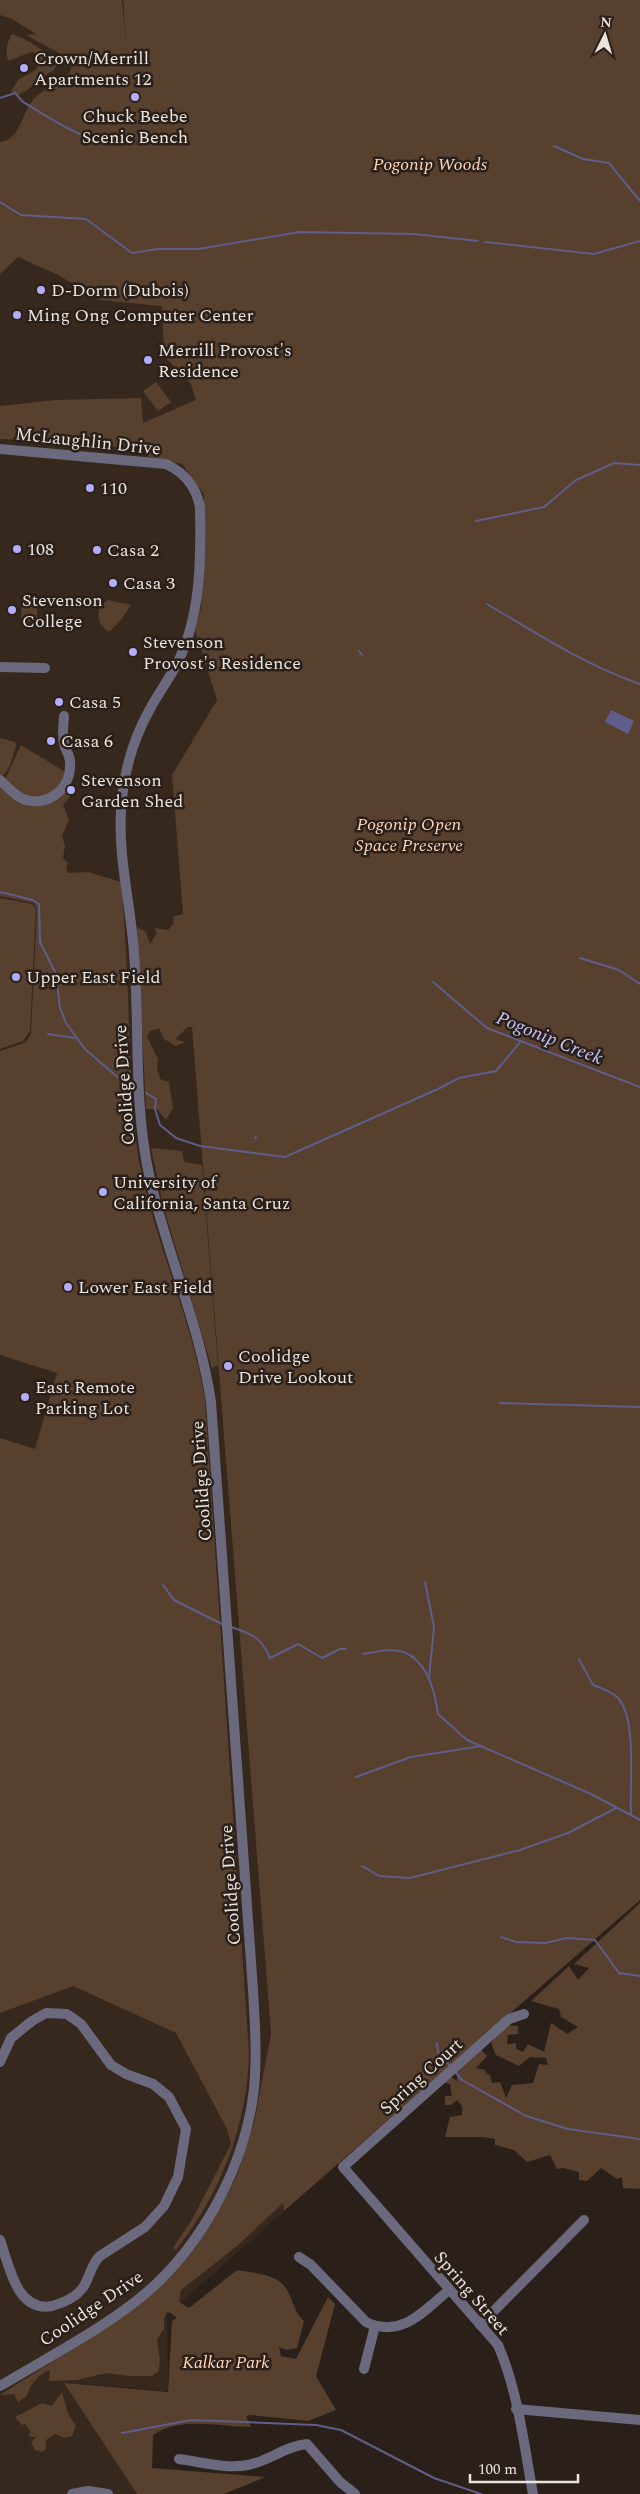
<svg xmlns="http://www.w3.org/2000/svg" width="640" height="2494" font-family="Spectral,serif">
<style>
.built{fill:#37281d}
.green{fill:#57402e}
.water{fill:#5f5d89}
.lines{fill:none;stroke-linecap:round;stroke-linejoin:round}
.stream{stroke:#5f5d89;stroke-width:2}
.minor{stroke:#6a697e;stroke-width:10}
.poi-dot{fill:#b1adfa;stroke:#2a2019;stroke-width:2}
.labels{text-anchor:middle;stroke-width:5;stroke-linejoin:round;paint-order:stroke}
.poi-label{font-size:18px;fill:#eae3de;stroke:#2a2019;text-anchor:start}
.park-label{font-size:18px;font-style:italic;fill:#fed6b9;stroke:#2a2019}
.street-label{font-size:18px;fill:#eae3de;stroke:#2a2019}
.water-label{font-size:19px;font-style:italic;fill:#c5c4fd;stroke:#2a2019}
</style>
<rect width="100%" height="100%" fill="#2a2019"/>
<path class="built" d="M0,0H122L130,95L268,450L195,630L217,700L172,775L239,1609L284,2211L167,2315L168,2391L64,2383L137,2494H0Z"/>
<g class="green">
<path d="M0,0H122L126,43L123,0H640V1900L284,2211L283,2203L237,2246L181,2290L179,2302L189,2308L237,2270C253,2273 279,2274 287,2290C294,2302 294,2312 304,2321L297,2348L287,2350L279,2347L281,2356L296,2359L328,2297L335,2304L316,2376L336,2410L308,2421L250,2415L246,2416L251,2427C219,2427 181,2416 153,2435L152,2468L266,2477L224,2494H137L64,2383L168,2392L172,2321L177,2318L168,2311L164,2318V2329L157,2339C158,2352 162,2359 158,2372L151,2376H129L106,2373L77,2380L49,2381L50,2370C39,2374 29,2385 27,2396L18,2402L14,2394L0,2395L101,2331L171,2275L190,2254L222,2205L237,2175L254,2123L271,2034L192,1027H188L175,1039L185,1042L176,1046L164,1039L159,1028L150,1031L147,1037L158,1059L157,1068L160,1079L169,1082L173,1108L166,1120L157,1109H146L137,927L146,932L150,944L157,933L154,928L168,930L174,923L173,917L183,914L172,775L217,700L195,630L201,608L204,494L182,464L147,456L144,447L53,446L39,440L0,439V406L55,400L141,398L143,423L196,400L191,384L164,356L162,306L100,300L58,275L18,257L0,274V142C21,139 21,114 33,100C43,87 67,83 72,67L63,55L26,35L36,34L12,19L0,15Z"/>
<path d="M12,34C29,39 43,51 58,62L54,70C41,76 32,89 18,95L11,92L18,80L37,69L38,62L33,51L9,61C4,53 7,42 12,34Z"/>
<path d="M156,382L171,402L158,411L143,391Z"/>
<path d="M22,599L37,600V622L21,621Z"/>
<path d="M108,600L131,605L121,620L109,632C98,623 97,620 100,606Z"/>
<path d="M0,738L15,742L16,745C13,756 10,773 0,777Z"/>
<path d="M21,745L67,773L65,782L44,798L19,795L5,780Z"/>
<path d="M0,783L20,800L65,791L72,794L63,805L69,820L62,836L65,846L63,858L68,863L66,870L69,873L88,872L121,882C127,945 128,1008 131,1071C133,1103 134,1135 140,1166C156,1245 192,1319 205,1400L249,2054C247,2127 221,2192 176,2250L173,2248L193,2218L231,2144L227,2129L176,2033L73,1986L0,2013V1438L35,1449L57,1373L0,1355V1051L25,1043L31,1034L37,910L34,903L0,896Z"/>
<path d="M0,898L32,904L36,909L30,1031L23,1041L0,1049Z"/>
<path d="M151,1148L182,1151L184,1162L202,1165L218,1365L212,1368L164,1209Z"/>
<path d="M640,1903V2189L623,2188L622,2177L617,2179L601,2168L587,2181L579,2180V2172L563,2168L557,2169L550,2155L527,2162L514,2150L495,2145V2139L483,2137H445L450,2117L462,2115V2106L457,2100L451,2105H445V2096H452L450,2084L443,2082L451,2077L457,2081V2070L477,2045L487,2056L476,2068L485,2070L486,2074L490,2075L492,2083L500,2082L506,2098L512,2085L533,2083L539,2064L548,2065L546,2058L530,2057L519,2066L496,2055L491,2043L506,2025L518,2026V2034L508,2035L507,2044L516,2043V2049L523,2052L528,2044L544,2052L551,2023L567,2034L578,2027L561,2017L559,2009L531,2001L569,1966L578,1980L589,1968L574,1964Z"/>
<path d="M62,2392L68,2414L76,2426L72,2436L64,2438L55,2434L46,2440V2449L42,2452L35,2450L31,2442L37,2437H31L28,2434L31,2432L25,2424L22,2425L15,2417L42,2403L52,2406Z"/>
</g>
<path class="water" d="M611,710L634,721L628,734L605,722Z"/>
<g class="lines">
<g class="stream">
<path d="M0,98L15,93L23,102C49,116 101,158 131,133"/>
<path d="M554,146L583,159L609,163L640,201"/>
<path d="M0,202L21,215L86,219L132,253L158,249H199L299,232L414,234L478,241"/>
<path d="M485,242L594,254L640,241"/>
<path d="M476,521L544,507L576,480L614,463L640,465"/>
<path d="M487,604C536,633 585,665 640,684"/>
<path d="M359,651L362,655"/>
<path d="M0,892L33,900L39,904L40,942L56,974L60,1008L66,1023L85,1049L115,1075L133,1087"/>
<path d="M580,958L619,970L640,984"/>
<path d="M433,982L487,1028L640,1087"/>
<path d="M48,1034L75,1038"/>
<path d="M146,1093L156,1099L155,1109L160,1125L176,1138L200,1146L285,1157L438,1089L459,1078L496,1071L521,1041"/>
<path d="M255,1138L256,1137"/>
<path d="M500,1403L640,1407"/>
<path d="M425,1582L434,1627L429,1678"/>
<path d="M163,1585L174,1600L224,1625"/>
<path d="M231,1627C252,1634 261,1637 270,1658L298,1644L322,1658L340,1649H346"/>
<path d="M363,1654C375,1652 395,1647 406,1653C428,1663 435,1692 438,1714L467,1740L591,1794L640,1820"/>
<path d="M579,1659L593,1685C602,1688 610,1691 617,1697C638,1717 629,1787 631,1815"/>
<path d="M356,1777L411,1757L482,1746"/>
<path d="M362,1866L379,1876L410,1878L520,1850L568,1833L616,1808"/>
<path d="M501,1937L516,1942L545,1943L567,1938L595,1940L619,1973L640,1976"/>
<path d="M437,2043L438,2052L450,2066"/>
<path d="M455,2072L462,2080L526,2116L568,2129L640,2139"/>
<path d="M122,2433L191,2420L316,2425L341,2430L434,2478L481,2494"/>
</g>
<g class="minor">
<path d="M0,449L166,464C185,473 196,486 200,507C201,555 201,608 182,653C174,673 160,690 150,709C132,741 123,774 121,811C118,858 131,906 134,953C140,1029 133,1105 150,1179C167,1254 200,1326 211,1402L253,1990C255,2023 257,2056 254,2089C246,2160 208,2235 155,2285C113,2324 50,2356 0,2386"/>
<path d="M0,667L45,668"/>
<path d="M0,780C7,786 12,793 21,798C44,809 70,791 70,766C71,758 68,754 65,747C62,738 63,726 64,716"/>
<path d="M524,2014L509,2019L343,2167L498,2345C518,2391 524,2445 533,2494"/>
<path d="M0,2062L11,2038L32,2021L46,2013L67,2014L81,2024L111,2065L126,2074L153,2084L169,2097L186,2129L178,2177L164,2206L145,2227L100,2256C90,2265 90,2279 82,2289C74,2299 63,2303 52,2306C16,2313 9,2264 0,2240"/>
<path d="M299,2257L311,2265L366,2322C401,2339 424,2311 449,2290"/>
<path d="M480,2325L584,2220"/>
<path d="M364,2369L375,2326"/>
<path d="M516,2409L640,2420"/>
<path d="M179,2459C201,2462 226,2469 248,2465C269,2461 285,2446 307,2444L340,2482L355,2494"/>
<path d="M72,2494L88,2491L108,2494"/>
</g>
</g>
<g class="poi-dot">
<circle cx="24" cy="68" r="5"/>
<circle cx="135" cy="97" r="5"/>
<circle cx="41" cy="290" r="5"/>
<circle cx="17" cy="315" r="5"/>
<circle cx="148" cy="360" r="5"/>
<circle cx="90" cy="488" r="5"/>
<circle cx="17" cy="549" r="5"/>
<circle cx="97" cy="550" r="5"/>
<circle cx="113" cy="583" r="5"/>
<circle cx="12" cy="610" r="5"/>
<circle cx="133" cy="652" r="5"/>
<circle cx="59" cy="702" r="5"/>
<circle cx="51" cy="741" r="5"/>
<circle cx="71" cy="790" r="5"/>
<circle cx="16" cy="977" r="5"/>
<circle cx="103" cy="1192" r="5"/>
<circle cx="68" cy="1287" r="5"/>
<circle cx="228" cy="1366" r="5"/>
<circle cx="25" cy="1397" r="5"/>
</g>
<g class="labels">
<g class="poi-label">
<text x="34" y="64">Crown/Merrill<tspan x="34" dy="21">Apartments 12</tspan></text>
<text x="135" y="122" text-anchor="middle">Chuck Beebe<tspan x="135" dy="21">Scenic Bench</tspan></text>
<text x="51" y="296">D-Dorm (Dubois)</text>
<text x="27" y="321">Ming Ong Computer Center</text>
<text x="158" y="356">Merrill Provost's<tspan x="158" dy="21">Residence</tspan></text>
<text x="100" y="494">110</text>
<text x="27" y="555">108</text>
<text x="107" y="556">Casa 2</text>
<text x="123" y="589">Casa 3</text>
<text x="22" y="606">Stevenson<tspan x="22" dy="21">College</tspan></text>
<text x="143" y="648">Stevenson<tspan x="143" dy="21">Provost's Residence</tspan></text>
<text x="69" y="708">Casa 5</text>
<text x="61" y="747">Casa 6</text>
<text x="81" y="786">Stevenson<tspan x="81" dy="21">Garden Shed</tspan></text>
<text x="26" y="983">Upper East Field</text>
<text x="113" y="1188">University of<tspan x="113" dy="21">California, Santa Cruz</tspan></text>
<text x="78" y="1293">Lower East Field</text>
<text x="238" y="1362">Coolidge<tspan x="238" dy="21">Drive Lookout</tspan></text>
<text x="35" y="1393">East Remote<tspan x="35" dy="21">Parking Lot</tspan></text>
</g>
<g class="park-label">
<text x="430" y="170">Pogonip Woods</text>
<text x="409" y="830">Pogonip Open<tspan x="409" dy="21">Space Preserve</tspan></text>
<text x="226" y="2368">Kalkar Park</text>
</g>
<g class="street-label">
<text transform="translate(88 441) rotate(6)" y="6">McLaughlin Drive</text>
<text transform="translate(124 1085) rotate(-94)" y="6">Coolidge Drive</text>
<text transform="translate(201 1481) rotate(-94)" y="6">Coolidge Drive</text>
<text transform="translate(230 1885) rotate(-94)" y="6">Coolidge Drive</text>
<text transform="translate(421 2076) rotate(-42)" y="6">Spring Court</text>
<text transform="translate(472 2293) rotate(49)" y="6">Spring Street</text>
<text transform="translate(91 2308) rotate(-34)" y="6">Coolidge Drive</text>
</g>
<g class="water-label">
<text transform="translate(550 1037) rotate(22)" y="7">Pogonip Creek</text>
</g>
</g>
<g transform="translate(605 35) rotate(5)" stroke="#2a2019" stroke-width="4" paint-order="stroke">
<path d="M0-4L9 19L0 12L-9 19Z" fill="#eae3de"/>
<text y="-8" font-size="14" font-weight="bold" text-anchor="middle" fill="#eae3de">N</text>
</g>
<path d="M470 2474v8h108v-8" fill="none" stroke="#eae3de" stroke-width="2.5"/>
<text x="478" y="2474" font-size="15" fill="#eae3de" stroke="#2a2019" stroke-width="4" paint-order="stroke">100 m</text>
</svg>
